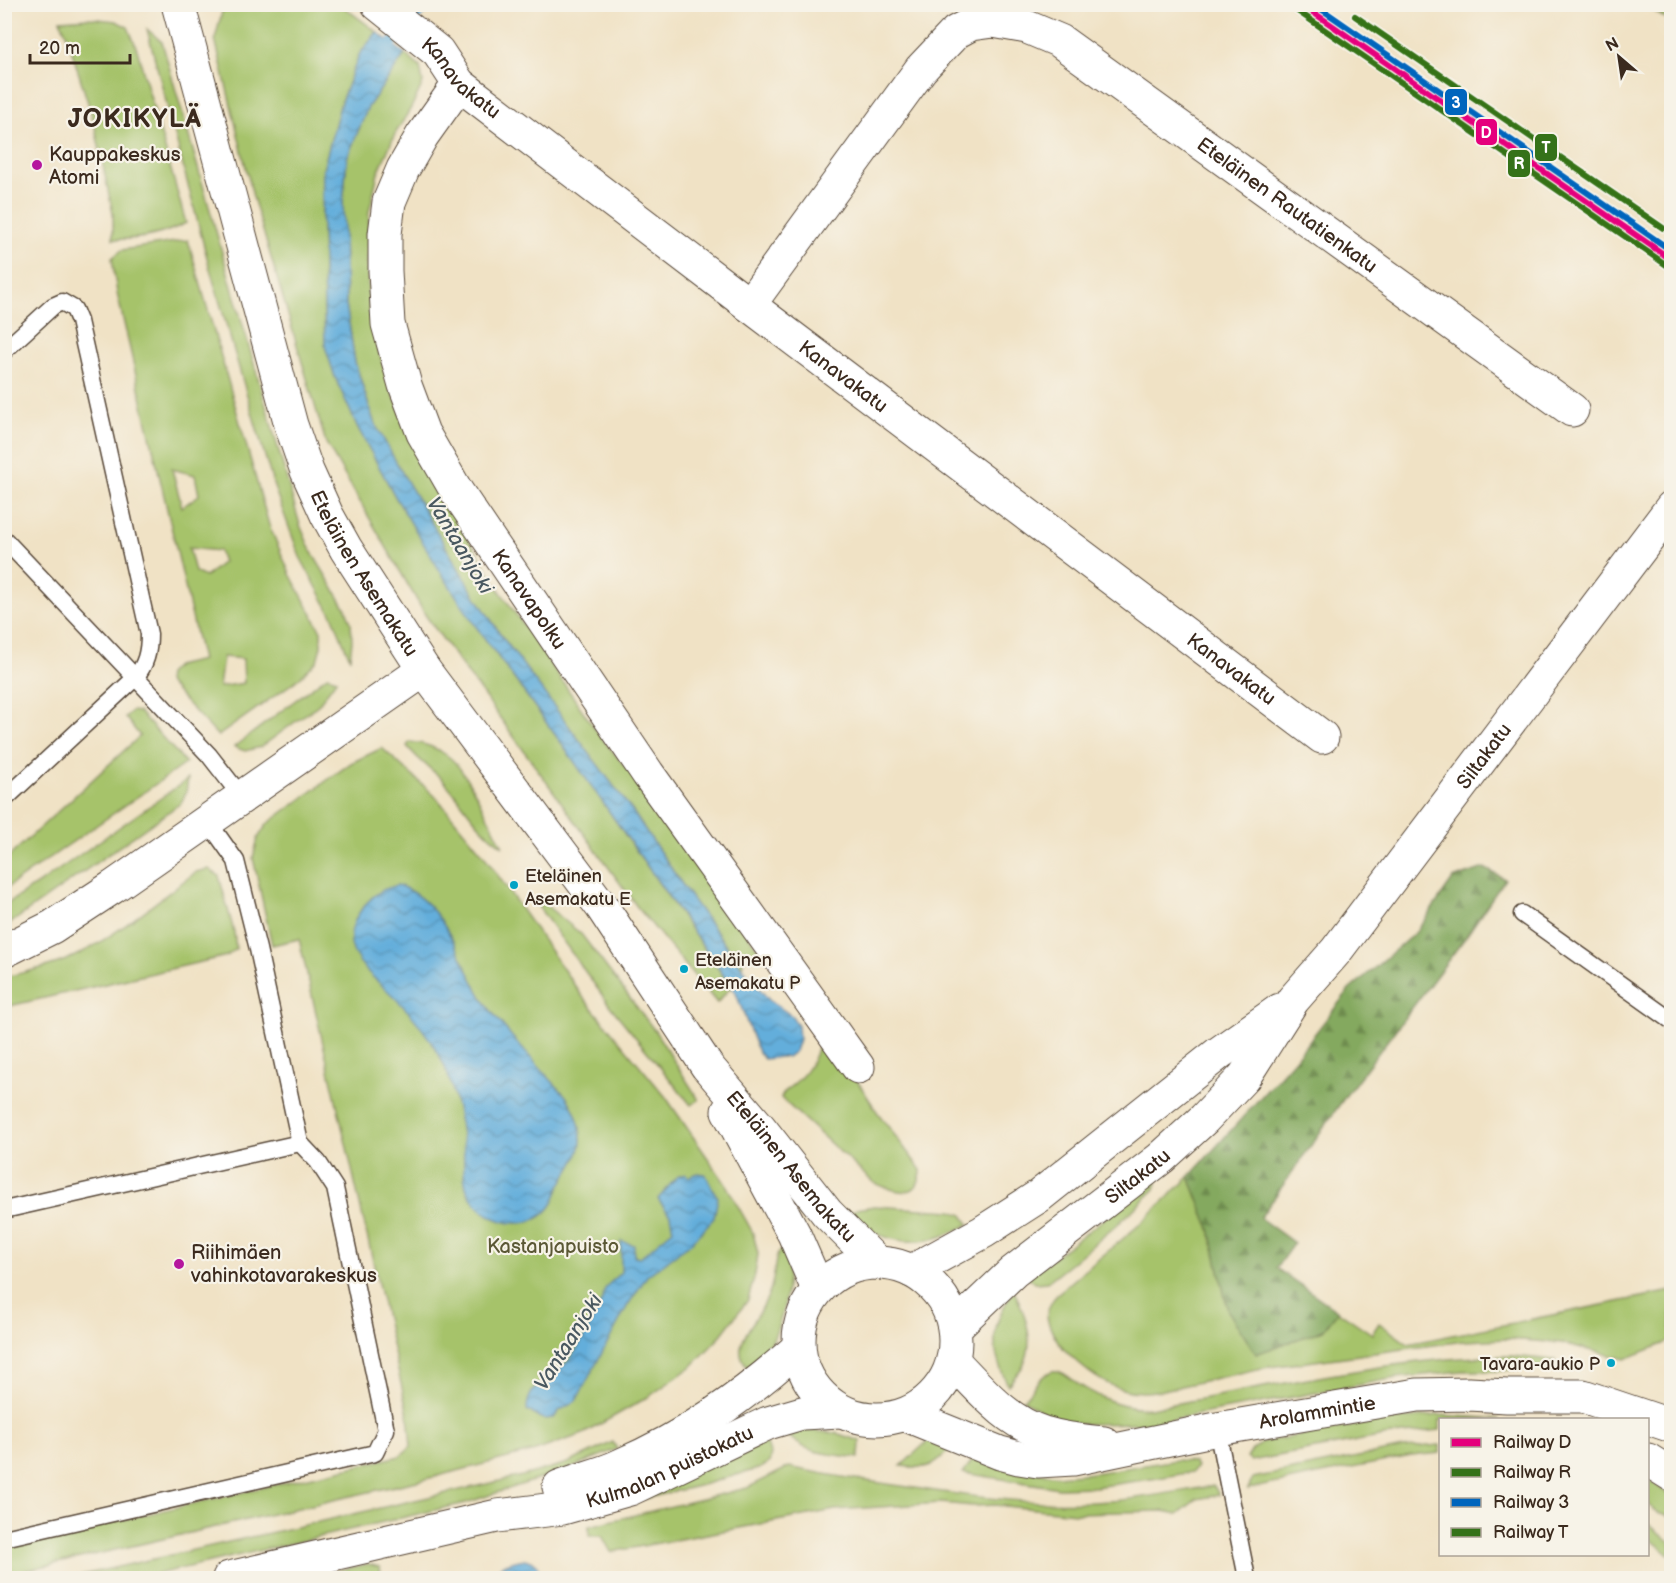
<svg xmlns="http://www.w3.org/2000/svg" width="1676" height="1583" font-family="'Balsamiq Sans',sans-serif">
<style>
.green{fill:#a6c36a;stroke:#707644;stroke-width:1.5;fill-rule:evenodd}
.forest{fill:url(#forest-firs);stroke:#606a3e;stroke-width:1.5}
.water{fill:url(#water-waves);stroke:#4f6c7c;stroke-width:1.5}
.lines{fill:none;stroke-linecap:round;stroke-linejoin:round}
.stream{stroke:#63aedb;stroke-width:10}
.lane-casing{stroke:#564637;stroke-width:19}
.street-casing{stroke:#564637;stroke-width:35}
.secondary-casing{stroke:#564637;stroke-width:35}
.lane{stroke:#fff;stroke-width:16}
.street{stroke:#fff;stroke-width:33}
.secondary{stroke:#fff;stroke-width:33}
.rail-1-casing{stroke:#f7f3e8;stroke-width:10}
.rail-2-casing{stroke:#f7f3e8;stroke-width:10}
.rail-3-casing{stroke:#f7f3e8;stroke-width:10}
.rail-4-casing{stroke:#f7f3e8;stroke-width:10}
.rail-1{stroke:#e5007d;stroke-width:6}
.rail-2{stroke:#357219;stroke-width:6}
.rail-3{stroke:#0065bd;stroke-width:6}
.rail-4{stroke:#357219;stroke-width:6}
.poi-dot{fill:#b5179e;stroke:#f7f3e8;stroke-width:2}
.bus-dot{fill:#03a3c5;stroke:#f7f3e8;stroke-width:2}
.labels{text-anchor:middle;stroke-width:4.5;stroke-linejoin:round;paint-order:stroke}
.bus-label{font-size:18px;fill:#3b2a1e;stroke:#f7f3e8;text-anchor:start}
.street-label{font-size:20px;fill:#3b2a1e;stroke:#f7f3e8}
.poi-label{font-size:20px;fill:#3b2a1e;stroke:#f7f3e8;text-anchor:start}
.park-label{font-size:20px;fill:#5b5835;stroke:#f7f3e8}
.water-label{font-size:21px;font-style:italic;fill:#495860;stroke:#f7f3e8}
.district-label{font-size:26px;font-weight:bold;letter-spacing:1.5px;fill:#3b2a1e;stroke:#f7f3e8}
.line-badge{stroke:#f7f3e8;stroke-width:2}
.badge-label{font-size:16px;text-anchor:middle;font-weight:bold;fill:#fff}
</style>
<defs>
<pattern id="forest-firs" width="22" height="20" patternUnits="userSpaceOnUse" patternTransform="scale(1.5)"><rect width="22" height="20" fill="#84a95e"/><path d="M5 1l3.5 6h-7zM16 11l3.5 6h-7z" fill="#6d8a4d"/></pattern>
<pattern id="water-waves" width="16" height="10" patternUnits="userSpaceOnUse" patternTransform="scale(1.5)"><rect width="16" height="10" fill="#63aedb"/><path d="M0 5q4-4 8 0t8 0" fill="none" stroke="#538eb1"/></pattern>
</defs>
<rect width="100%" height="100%" fill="#f7f3e8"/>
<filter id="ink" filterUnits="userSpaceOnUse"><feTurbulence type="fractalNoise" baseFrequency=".0167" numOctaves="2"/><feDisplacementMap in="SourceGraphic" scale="12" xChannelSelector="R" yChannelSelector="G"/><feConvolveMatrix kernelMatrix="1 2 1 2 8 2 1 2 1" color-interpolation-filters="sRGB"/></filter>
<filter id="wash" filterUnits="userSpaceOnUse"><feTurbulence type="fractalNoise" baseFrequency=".008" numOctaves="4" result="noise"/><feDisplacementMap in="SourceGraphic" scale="24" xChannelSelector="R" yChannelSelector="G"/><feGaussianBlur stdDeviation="1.35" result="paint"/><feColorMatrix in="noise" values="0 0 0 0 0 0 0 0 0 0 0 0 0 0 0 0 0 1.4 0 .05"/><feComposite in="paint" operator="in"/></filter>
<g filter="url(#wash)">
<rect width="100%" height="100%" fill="#f0e2c5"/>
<g class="green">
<path d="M224,4L341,5L377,32L359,55L341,102L323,170L322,224L325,345L335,377L358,428L396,498L475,625L562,744L731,987L717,1003L638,908L426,616L326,443L253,197L215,39Z"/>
<path d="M1646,5H1671V23Z"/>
<path d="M89,18L116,21L128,27L136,46L186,223C163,235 138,240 113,239V214L94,122L66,33L60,20Z"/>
<path d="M147,29L162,42L300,525L311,551L346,609L351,623L352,641L350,659L333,617L300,557L274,487L210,269Z"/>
<path d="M405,54L420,67L423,83L411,108L395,134L378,173L369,212L367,264L369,311L386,378L412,436L450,508L500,591L600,736L638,782L764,957L745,955L742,967L692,899L633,812L503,638L470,588L404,476L374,422L355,362L346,304L343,203L347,158L368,107Z"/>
<path d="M188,240L269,525L290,574L321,631V646L317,661L297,680L218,736L167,682L168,674L176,666L202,660L117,293L112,258L122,250ZM172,469L195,475L199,495L182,507ZM189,548L219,551L223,562L205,577L195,572ZM223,657L243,659L244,683L219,687Z"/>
<path d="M327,676L337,679L318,705L261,747L245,751L234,747Z"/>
<path d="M132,711L139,712L186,763L5,889V860L140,736L125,717Z"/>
<path d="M410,742C423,743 438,748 449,757C467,770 491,825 503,846C477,830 463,801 442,779C430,768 417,759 407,746Z"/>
<path d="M382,748L436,797L483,854L582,996L665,1096L725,1183L753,1233L758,1254L755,1274L748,1300L718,1339L691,1367L648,1397L583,1434L535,1451L426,1479L5,1575L4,1547L400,1456L411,1446L408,1414L299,939L272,945L253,858L258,838L267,824L351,763Z"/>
<path d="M188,779L186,793L181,803L5,927V905L44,880Z"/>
<path d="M209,869L219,876L234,932L236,949L227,956L5,1007V977C29,971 56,966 79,954C121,932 158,900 196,872Z"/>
<path d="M542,902L581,934L655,1031L699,1100L691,1105L610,1006L537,905Z"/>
<path d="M819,1035L843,1059L878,1113L921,1170C919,1202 894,1191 874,1183L781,1098C784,1090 791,1087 797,1081C811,1068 818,1053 819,1035Z"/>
<path d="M1189,1177L1210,1229L1228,1311L1323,1330L1338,1311L1372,1334L1379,1323L1408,1344L1672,1291L1671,1341L1625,1359L1562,1343L1508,1339L1464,1341L1262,1368L1159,1391C1146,1392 1134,1393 1122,1389C1095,1382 1055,1348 1048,1321C1045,1311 1051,1303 1056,1295L1139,1225Z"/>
<path d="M1155,1180L1157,1183L1155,1189L1118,1224L1068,1266L1047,1282L1034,1283L1028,1277Z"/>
<path d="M874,1206L952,1211L963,1215L969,1224C925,1249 886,1248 847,1214L857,1209Z"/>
<path d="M786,1248C793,1290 780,1341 751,1373C746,1365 739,1357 741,1347C744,1332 756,1319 763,1306C770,1294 774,1279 775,1266C776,1257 777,1251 786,1248Z"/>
<path d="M1014,1291C1025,1313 1036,1342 1023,1366C1019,1372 1013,1379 1008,1385C989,1349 990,1324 1014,1291Z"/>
<path d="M1512,1356L1555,1360L1549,1366L1500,1371H1462L1396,1378L1152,1423L1080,1424L1053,1418L1023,1400C1031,1391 1041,1374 1053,1371C1062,1369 1073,1381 1081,1386C1103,1400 1124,1408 1150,1408C1270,1388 1390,1357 1512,1356Z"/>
<path d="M1439,1415L1500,1419L1440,1420V1430L1384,1436L1251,1461L1247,1458L1252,1450L1263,1442L1382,1421Z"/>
<path d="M801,1430L836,1433L860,1441L859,1458C828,1453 805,1456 784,1431Z"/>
<path d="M763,1439L771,1454L769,1463L761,1468L698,1486L622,1504Z"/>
<path d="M930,1439L952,1447C933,1467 928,1470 901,1466Z"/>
<path d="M613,1442L617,1449L569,1469L466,1503L140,1578H69L522,1476L568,1463Z"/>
<path d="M1440,1445V1453L1411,1456L1248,1489L1253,1478L1403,1448Z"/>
<path d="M973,1459L1057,1476L1094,1473L1177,1460L1193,1462L1197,1467L1192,1472L1158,1478L1095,1487L1059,1488L963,1473Z"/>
<path d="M789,1467C831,1476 872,1482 915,1488C979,1498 1045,1506 1110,1501C1145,1498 1180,1491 1214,1486L1219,1495L1197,1499L1178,1514L1163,1511L1076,1513L995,1505L973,1506L941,1503L835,1510L611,1552L602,1536H589V1526L747,1488Z"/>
<path d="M1648,1479L1671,1496V1516L1658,1512L1648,1505Z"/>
<path d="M1648,1524L1671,1542V1556L1648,1537Z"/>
<path d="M368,1564L380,1567L382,1578H305Z"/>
</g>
<path class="forest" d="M1484,868L1505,879L1465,938L1347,1094L1260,1218L1294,1243L1276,1268L1338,1311L1323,1330L1256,1354L1228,1311L1210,1229L1189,1177L1295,1059L1349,990L1417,931L1453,879Z"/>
<g class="water">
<path d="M377,32L405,54L368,107L347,158L343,203L346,304L355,362L374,422L404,476L470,588L503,638L633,812L692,899L747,974L769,1000L792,1016L798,1026L799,1039L795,1051L787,1057C779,1056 772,1059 764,1059L758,1052L736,993L562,744L475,625L440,571L396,498L358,428L335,377L325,346L322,224L323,170L341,102L359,55Z"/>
<path d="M398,885C450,905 459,966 489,1008C512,1039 539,1067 565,1095C575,1109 582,1124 581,1142C580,1156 569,1170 562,1183C558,1189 556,1197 553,1203C539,1226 510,1228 489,1215C481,1211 468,1196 466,1187C462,1173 465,1156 463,1142C460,1120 455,1096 448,1075C439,1049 416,1018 397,1000C382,984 364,972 354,953C343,930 362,903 381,891C386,888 392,887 398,885Z"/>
<path d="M698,1173L705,1174C711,1182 711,1189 718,1197L714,1218L692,1242L647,1276L628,1305L576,1401L559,1411L554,1418L545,1419L538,1417L527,1410C526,1384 556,1376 570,1359C584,1341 591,1322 601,1302C603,1298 603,1293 605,1289C609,1283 616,1277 621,1272V1241L634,1245V1256L640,1257L673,1230L670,1215L658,1199L677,1177L685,1174L689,1177Z"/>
<path d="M525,1559L536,1563L542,1578H488C496,1566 511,1561 525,1559Z"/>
</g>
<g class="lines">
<path class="stream" d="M384,54L392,43L427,4"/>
</g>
</g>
<g filter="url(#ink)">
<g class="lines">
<g class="lane-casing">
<g id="lane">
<path d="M4,351L53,306L62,302L74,309L79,321L149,634C149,652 146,664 135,678L4,800"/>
<path d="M4,539L209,755L241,796"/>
<path d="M1522,914L1672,1021"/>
<path d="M4,1210L300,1143"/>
<path d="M1217,1429L1247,1578"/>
<path d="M4,1538L375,1453L386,1430L335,1188L318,1162L300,1143L258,949L236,861L207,820"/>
</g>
</g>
<g class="street-casing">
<g id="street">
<path id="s1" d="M378,4L438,52L459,84L749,305L1322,737"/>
<path id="s2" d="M986,4L993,21L1027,27L1060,41L1572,410"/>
<path id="s3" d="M459,84L422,136L403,169L389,202L385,234V271L388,324L405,385L423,433L457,492L648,774L858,1067"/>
<path d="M749,305L921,69L956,32L971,24L993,21"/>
<path d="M4,951L52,927L113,887L424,670"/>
</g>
</g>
<g class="secondary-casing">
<g id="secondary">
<path id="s4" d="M178,4L291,425L307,471L327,515L346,549L424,670L602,907L707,1066L760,1128L827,1213L877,1263"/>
<path d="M728,1111L794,1234L818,1289"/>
<circle cx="877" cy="1341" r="78"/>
<path d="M912,1271L983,1232L1039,1196L1219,1053L1280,1010"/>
<path id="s5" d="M955,1327L1013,1272L1161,1158L1204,1119L1244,1077L1293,1000L1336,951L1672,507"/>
<path d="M953,1361C980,1388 1006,1422 1044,1433C1064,1439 1084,1441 1104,1443"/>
<path id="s6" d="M906,1415L1000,1453L1019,1458L1038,1461L1073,1459L1217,1429L1417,1395L1469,1394L1507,1396H1583L1672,1426"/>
<path d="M1648,1460L1672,1475"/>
<path d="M559,1487C578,1479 600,1475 619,1466C688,1436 743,1397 798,1348"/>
<path id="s7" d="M229,1578L497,1516L563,1508L630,1489L768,1423L802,1413L840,1411"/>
</g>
</g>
<use href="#lane" class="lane"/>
<use href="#street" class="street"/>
<use href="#secondary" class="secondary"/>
<g class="rail-1-casing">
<path id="rail-1" d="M1301,4L1672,260"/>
</g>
<g class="rail-2-casing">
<path id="rail-2" d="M1296,10L1668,266"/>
</g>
<g class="rail-3-casing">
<path id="rail-3" d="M1314,4L1672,251"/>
</g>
<g class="rail-4-casing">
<path id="rail-4" d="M1355,16L1663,228"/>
</g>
<use href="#rail-1" class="rail-1"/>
<use href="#rail-2" class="rail-2"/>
<use href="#rail-3" class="rail-3"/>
<use href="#rail-4" class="rail-4"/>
</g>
</g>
<g class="poi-dot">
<circle cx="37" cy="165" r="6"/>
<circle cx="179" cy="1264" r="6"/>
</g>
<g class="bus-dot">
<circle cx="514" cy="885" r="5"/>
<circle cx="684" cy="969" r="5"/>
<circle cx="1611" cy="1363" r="5"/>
</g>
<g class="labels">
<g class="bus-label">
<text x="525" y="882">Eteläinen<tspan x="525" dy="23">Asemakatu E</tspan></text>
<text x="695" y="966">Eteläinen<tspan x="695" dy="23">Asemakatu P</tspan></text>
<text x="1600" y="1370" text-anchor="end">Tavara-aukio P</text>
</g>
<g class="street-label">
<text dy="7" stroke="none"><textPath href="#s1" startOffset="112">Kanavakatu</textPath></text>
<text dy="7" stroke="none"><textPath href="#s2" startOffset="369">Eteläinen Rautatienkatu</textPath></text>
<text dy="7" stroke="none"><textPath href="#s1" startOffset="598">Kanavakatu</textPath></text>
<text dy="7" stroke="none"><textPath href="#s4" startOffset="602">Eteläinen Asemakatu</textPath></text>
<text dy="7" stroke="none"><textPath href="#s3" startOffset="572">Kanavapolku</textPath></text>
<text dy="7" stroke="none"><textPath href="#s1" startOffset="1084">Kanavakatu</textPath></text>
<text dy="7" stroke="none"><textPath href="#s5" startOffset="784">Siltakatu</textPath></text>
<text dy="7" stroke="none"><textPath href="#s4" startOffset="1334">Eteläinen Asemakatu</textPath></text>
<text dy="7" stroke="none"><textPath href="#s5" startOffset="237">Siltakatu</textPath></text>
<text dy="7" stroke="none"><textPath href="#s6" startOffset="424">Arolammintie</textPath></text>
<text dy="7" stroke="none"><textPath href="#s7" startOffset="456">Kulmalan puistokatu</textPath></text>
</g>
<g class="poi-label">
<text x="49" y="161">Kauppakeskus<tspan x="49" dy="23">Atomi</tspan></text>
<text x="191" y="1259">Riihimäen<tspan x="191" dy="23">vahinkotavarakeskus</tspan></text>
</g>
<g class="park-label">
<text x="553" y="1253">Kastanjapuisto</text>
</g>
<g class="water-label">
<text transform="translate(460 545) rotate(59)" y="7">Vantaanjoki</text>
<text transform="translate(568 1342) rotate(-58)" y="7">Vantaanjoki</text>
</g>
<g class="district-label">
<text x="135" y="127">JOKIKYLÄ</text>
</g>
</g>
<g class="line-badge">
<rect x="1444" y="88" width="24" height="28" rx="6" fill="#0065bd"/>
<rect x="1475" y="118" width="23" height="28" rx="6" fill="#e5007d"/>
<rect x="1534" y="133" width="24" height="29" rx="6" fill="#357219"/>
<rect x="1507" y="149" width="24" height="29" rx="6" fill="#357219"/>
</g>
<g class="badge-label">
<text x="1456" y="108">3</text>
<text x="1486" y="138">D</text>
<text x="1546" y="153">T</text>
<text x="1519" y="169">R</text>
</g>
<rect width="1676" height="1583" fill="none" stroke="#f7f3e8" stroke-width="24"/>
<rect x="1439" y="1418" width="210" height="138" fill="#f7f3e8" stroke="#aca397" stroke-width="1.5"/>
<rect x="1451" y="1438" width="30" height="9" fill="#e5007d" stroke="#aca397" stroke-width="1.5"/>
<text x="1493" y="1448" font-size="18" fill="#3b2a1e">Railway D</text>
<rect x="1451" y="1468" width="30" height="9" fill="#357219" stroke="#aca397" stroke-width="1.5"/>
<text x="1493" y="1478" font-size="18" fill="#3b2a1e">Railway R</text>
<rect x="1451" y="1498" width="30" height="9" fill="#0065bd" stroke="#aca397" stroke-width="1.5"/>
<text x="1493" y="1508" font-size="18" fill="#3b2a1e">Railway 3</text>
<rect x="1451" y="1528" width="30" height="9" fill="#357219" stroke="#aca397" stroke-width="1.5"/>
<text x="1493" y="1538" font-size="18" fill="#3b2a1e">Railway T</text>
<g transform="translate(1619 57) rotate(331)" stroke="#f7f3e8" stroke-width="4.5" paint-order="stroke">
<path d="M0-4.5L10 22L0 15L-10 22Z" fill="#3b2a1e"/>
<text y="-9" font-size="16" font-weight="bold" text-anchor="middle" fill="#3b2a1e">N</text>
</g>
<path d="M30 54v9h100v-9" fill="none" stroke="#3b2a1e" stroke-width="3"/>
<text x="39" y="54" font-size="18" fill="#3b2a1e" stroke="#f7f3e8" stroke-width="4.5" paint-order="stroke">20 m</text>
</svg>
